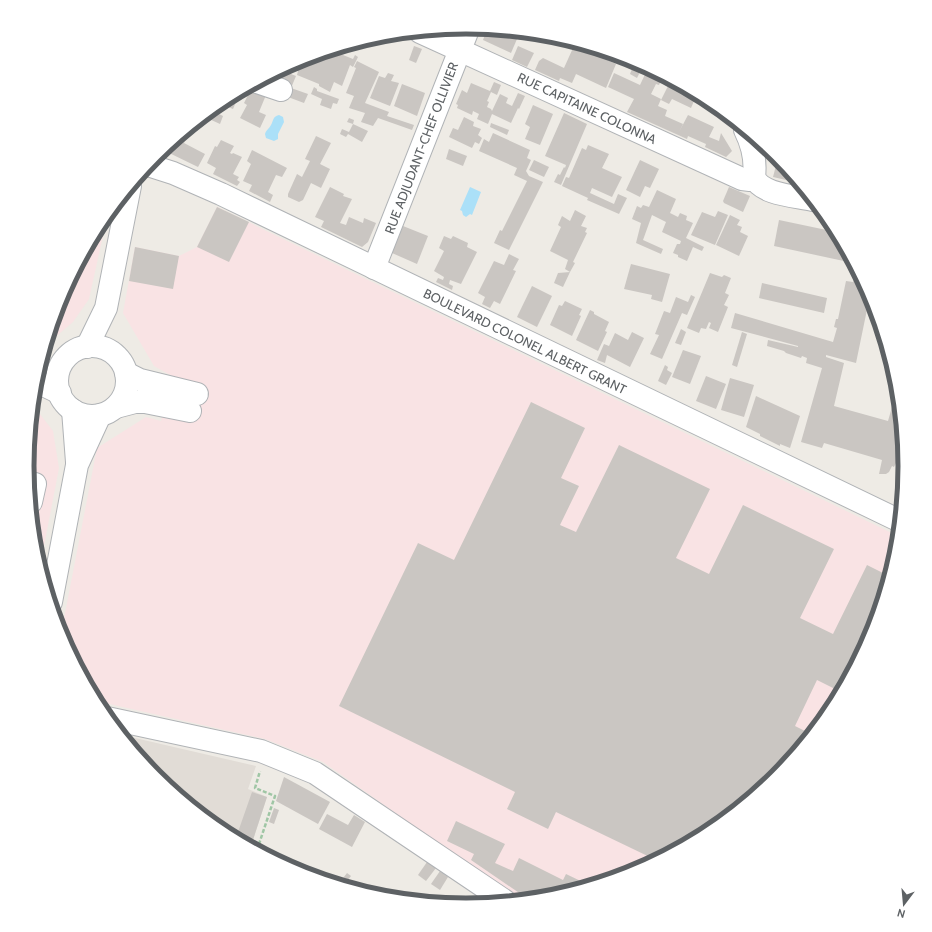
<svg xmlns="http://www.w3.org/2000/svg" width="932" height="932" font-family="Cabin,sans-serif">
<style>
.education{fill:#e1dcd6}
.medical{fill:#f9e3e4}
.water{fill:#abe0f8}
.building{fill:#cac6c2}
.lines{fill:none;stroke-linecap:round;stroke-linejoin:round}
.minor-casing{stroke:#b0b3b6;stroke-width:24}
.path{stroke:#9fc6a5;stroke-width:2.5;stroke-dasharray:4 2;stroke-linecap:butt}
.minor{stroke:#fff;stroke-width:22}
.labels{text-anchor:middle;stroke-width:4;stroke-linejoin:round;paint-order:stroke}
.street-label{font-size:13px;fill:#5d6164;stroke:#fff}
.rim{fill:none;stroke:#5d6164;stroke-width:5}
</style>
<rect width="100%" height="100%" fill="#eeebe5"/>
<path class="education" d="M122,735L256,766L248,789L267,797L251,846L222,831L155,776Z"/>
<g class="medical">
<path d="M217,207L898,536L897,552L871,634L831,710L776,777L710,831L634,872L551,897L519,900L323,762L265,739L96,701L61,634L97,448L146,417L161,421L172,376L154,366L123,313L135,247L179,256L197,247Z"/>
<path d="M108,213L89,299L73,322L46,345L61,298L101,222Z"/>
<path d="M33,405L53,431L59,468L40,567L35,551L27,466Z"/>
</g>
<g class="water">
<path d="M279,115L283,117L284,122L278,134V139L274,141L266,138L265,134C266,130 269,129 271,125C274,120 272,117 279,115Z"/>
<path d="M470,187L481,192L472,215L470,214L466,217L463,215L462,211L460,210Z"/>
</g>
<g class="building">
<path d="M487,29L520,32L511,53L483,40Z"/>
<path d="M570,41L588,47L587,50L616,64L606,88L576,74L572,83L560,78L559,81L535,70L539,61L543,58L564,68L573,48L568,45Z"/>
<path d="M414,46L422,49L416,63L409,60Z"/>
<path d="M518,46L534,53L527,67L512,60Z"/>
<path d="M334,49L333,51L353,59L355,55L358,57L353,67L350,65L342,86L334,82L330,92L319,86V84L297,75L298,71L294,70L298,66L292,63L298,60L318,54L320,55L321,54Z"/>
<path d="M357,61L379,72L365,103L389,112L387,116L414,125L412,130L378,118L373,126L361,122L365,113L349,108L354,96L346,93L356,68L354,67Z"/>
<path d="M633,66L641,70L637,78L630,74Z"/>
<path d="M648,68L697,94L691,108L672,99L669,104L661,100L670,82L662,78L659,85L656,84L651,94L661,99L658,106L667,110L665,116L683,124L679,132L688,115L714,127L709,137L719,141L721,133L732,151L726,157L705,147L706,144L688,136L687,139L627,112L634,99L608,87L614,73L640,85Z"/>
<path d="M281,70L296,76L291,88L272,84L278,71Z"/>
<path d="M388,73L394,75L391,81L399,83L390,106L370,98L379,76L385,78Z"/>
<path d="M494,82L501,85L497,95L491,92L487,101L489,102L487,107L491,109L492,111L500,94L508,98L506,103L512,106L518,93L525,96L519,109L518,108L511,123L492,114L488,124L477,119L479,114L473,111L472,115L457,108L458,105L456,104L462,90L467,93L471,83L490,91Z"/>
<path d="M402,84L425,93L417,116L394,106Z"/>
<path d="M314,87L317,89V91L339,99L337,104L333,103L331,109L320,105L322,99L311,94Z"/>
<path d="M291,88L308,94L304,103L288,97Z"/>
<path d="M251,89L266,95L259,112L266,115L260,128L240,118L247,105L244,103Z"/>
<path d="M227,99L219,114L223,116L220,124L207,118L211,110Z"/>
<path d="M232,100L236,102L233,109L228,107Z"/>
<path d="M533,105L553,114L540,145L525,139L530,127L525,124Z"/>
<path d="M564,113L587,124L561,185L554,182L558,174L560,175L564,167L565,168L566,165L545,156Z"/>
<path d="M464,117L474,122L473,126L481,129L478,135L482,138L479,144L475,142L472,148L449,137L453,128L458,130Z"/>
<path d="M349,118L354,120L353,124L347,122Z"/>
<path d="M491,123L509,130L507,135L490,127Z"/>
<path d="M353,124L368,131L362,142L348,134L346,137L340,134L342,129L349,132Z"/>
<path d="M191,127L184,143L205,154L198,167L163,150Z"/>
<path d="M493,133L530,150L527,158L531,160L526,171L529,176L543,182L509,250L494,243L500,230L502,231L527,181L514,175L517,168L479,151L484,139L489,142Z"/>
<path d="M316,136L331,143L320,164L330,169L321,188L311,183L303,200L299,202L288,197V194L297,174L302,177L310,161L305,159Z"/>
<path d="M221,140L234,146L230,153L232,154L233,153L242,157L233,174L239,177L237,180L240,182L237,186L213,174L216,168L207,163L215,146L217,147Z"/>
<path d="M588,145L609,154L602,168L622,177L612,197L592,188L590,193L614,204L618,194L627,198L619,214L587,200L588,198L562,186L566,177L569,178L582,148L586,150Z"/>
<path d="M449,149L467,156L463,166L446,159Z"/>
<path d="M252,150L287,168L282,177L276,175L268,192L273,195L270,202L249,191L252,185L243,181L251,164L247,161Z"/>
<path d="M778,158L799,183L773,177Z"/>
<path d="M534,160L549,167L544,177L529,170Z"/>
<path d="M640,160L659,169L650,188L645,186L640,197L626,190Z"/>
<path d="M330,187L344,194L343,196L352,199L340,223L346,225L349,217L363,223L364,218L376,223L368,242L362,247L321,227L324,221L315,217Z"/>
<path d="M729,187L750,196L743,212L724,203L723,201Z"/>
<path d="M657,190L676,199L670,213L678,217L680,213L687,216L686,220L693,223L686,238L704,247L702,251L693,247L687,261L678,257V255L673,253L677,244H680L681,241L662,232L666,222L652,215L643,240L663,249L661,254L636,243L641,223L632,219L637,206L641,208L643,205L649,207Z"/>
<path d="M217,207L249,222L229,262L197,247Z"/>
<path d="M575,210L586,216L581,226L587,228L585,232L587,233L573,262L575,263L570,272L563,287L554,283L558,273L570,272L565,269L568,260L550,251L561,227L558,225L562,216L570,221Z"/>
<path d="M718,211L728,215L715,245L691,235L702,212L715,217Z"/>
<path d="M730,215L740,220L737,225L742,227L740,232L748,236L739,256L716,245Z"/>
<path d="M779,220L836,232L853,263L774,246Z"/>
<path d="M403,226L428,236L417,264L392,253Z"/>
<path d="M444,236L451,239L453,236L468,243L467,247L477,252L461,284L450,280L449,284L453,286L452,290L436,282L438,278L443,280L444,277L434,271L444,251L439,248Z"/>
<path d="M135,247L179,256L173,289L129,281Z"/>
<path d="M509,254L519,259L513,270L516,271L500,304L494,301L490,308L482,304L485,297L478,293L494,261L504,265Z"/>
<path d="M631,264L670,274L662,302L651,299L652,295L624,289Z"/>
<path d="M710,273L722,277L724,275L731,278L725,293L729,295L724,305L728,307L718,332L709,328L711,323L709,322L706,329L701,328L699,333L687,328Z"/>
<path d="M855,275L860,277L870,295L856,363L826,355V357L844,363L834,406L888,421L894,400L899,401L905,466L896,463L894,467L892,466L889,472L886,474H879L882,460L824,443L822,448L801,442L822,368L806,363L807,358L802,356L801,358L786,353L784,351L767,346L768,340L798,347V346L731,328L735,313L833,342L837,328L834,327L836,319H838L846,281L853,282Z"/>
<path d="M762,283L827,298L824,313L759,298Z"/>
<path d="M532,286L552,296L537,327L517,317Z"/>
<path d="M691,295L695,297L687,315L682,313L662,359L650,354L659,335L655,334L664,311L670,313L676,297L688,302Z"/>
<path d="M565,301L582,309L579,315L581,316L572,336L550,325L559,305L562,306Z"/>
<path d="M590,310L594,312V314L609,322L605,331L607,332L598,351L576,340Z"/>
<path d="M681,329L686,332L681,345L675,343Z"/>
<path d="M632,332L644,338L630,367L607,355L605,363L597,360L604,344L609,346L615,333L628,340Z"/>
<path d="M742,332L747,334L737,367L732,365Z"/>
<path d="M683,350L701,356L690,384L672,377Z"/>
<path d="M665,365L668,367L667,370L672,373L666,385L658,381Z"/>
<path d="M706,376L726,384L716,409L696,401Z"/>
<path d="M730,378L754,385L744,417L721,410Z"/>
<path d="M756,396L800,416L790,448L780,444V446L760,436V434L746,427Z"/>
<path d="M531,402L585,428L561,478L579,486L560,525L576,532L619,445L710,489L676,558L709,574L743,505L834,549L800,618L833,634L867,565L889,576L871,634L841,692L817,680L795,726L811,734L776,777L710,831L656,860L556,812L548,829L507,809L515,792L339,706L418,543L454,560Z"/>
<path d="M284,777L330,802L318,824L276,801Z"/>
<path d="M252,792L267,797L251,846L222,831L213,823L238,832Z"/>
<path d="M274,808L279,810L274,824L269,822Z"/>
<path d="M327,814L348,825L354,815L365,822L352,847L319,829Z"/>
<path d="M456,821L505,844L495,863L513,871L519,858L563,880L566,874L589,885L551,897L528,899L471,860L474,854L447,841Z"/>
<path d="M427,862L436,868L426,881L418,875Z"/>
<path d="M288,863L296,867L294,870L287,866Z"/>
<path d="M307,865L330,878L329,881L303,873Z"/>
<path d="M440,871L448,877L440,890L431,884Z"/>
<path d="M347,873L351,876L344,885L340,882Z"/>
</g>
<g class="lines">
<g class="minor-casing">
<g id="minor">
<path d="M420,32L742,179L750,180L754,177"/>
<path d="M257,82L281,90"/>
<path d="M745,130C752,144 756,161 754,177"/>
<path d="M148,165L173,173L221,194L900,521"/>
<path d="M754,177C761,195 796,196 813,200"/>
<path d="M374,268L469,27"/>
<circle cx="92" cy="381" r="35"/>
<path d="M87,347L106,308L130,186"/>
<path d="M126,373L140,380L197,394"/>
<path d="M35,381L60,393"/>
<path d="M116,407L135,402H145L190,411"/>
<path d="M73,410L77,462"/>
<path d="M31,502L35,484"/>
<path d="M51,602L77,465L100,415"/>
<path d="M107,718L261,751L315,773L505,901"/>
</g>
</g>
<path class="path" d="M257,850L275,796L255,788L260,771"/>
<use href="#minor" class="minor"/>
</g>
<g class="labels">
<g class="street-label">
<text transform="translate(587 108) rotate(25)" y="5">RUE CAPITAINE COLONNA</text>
<text transform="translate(421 148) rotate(-69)" y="5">RUE ADJUDANT-CHEF OLLIVIER</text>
<text transform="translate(525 341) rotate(26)" y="5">BOULEVARD COLONEL ALBERT GRANT</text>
</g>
</g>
<path d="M0 0H932V932H0ZM34 466a432 432 0 1 1 864 0a432 432 0 1 1-864 0Z" fill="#fff" fill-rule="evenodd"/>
<path class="rim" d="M34 466a432 432 0 1 1 864 0a432 432 0 1 1-864 0Z"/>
<g transform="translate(904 904) rotate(196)" stroke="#ffffff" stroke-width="3" paint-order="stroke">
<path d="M0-3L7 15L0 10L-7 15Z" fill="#5d6164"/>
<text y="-6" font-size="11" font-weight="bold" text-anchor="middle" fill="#5d6164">N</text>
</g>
</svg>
